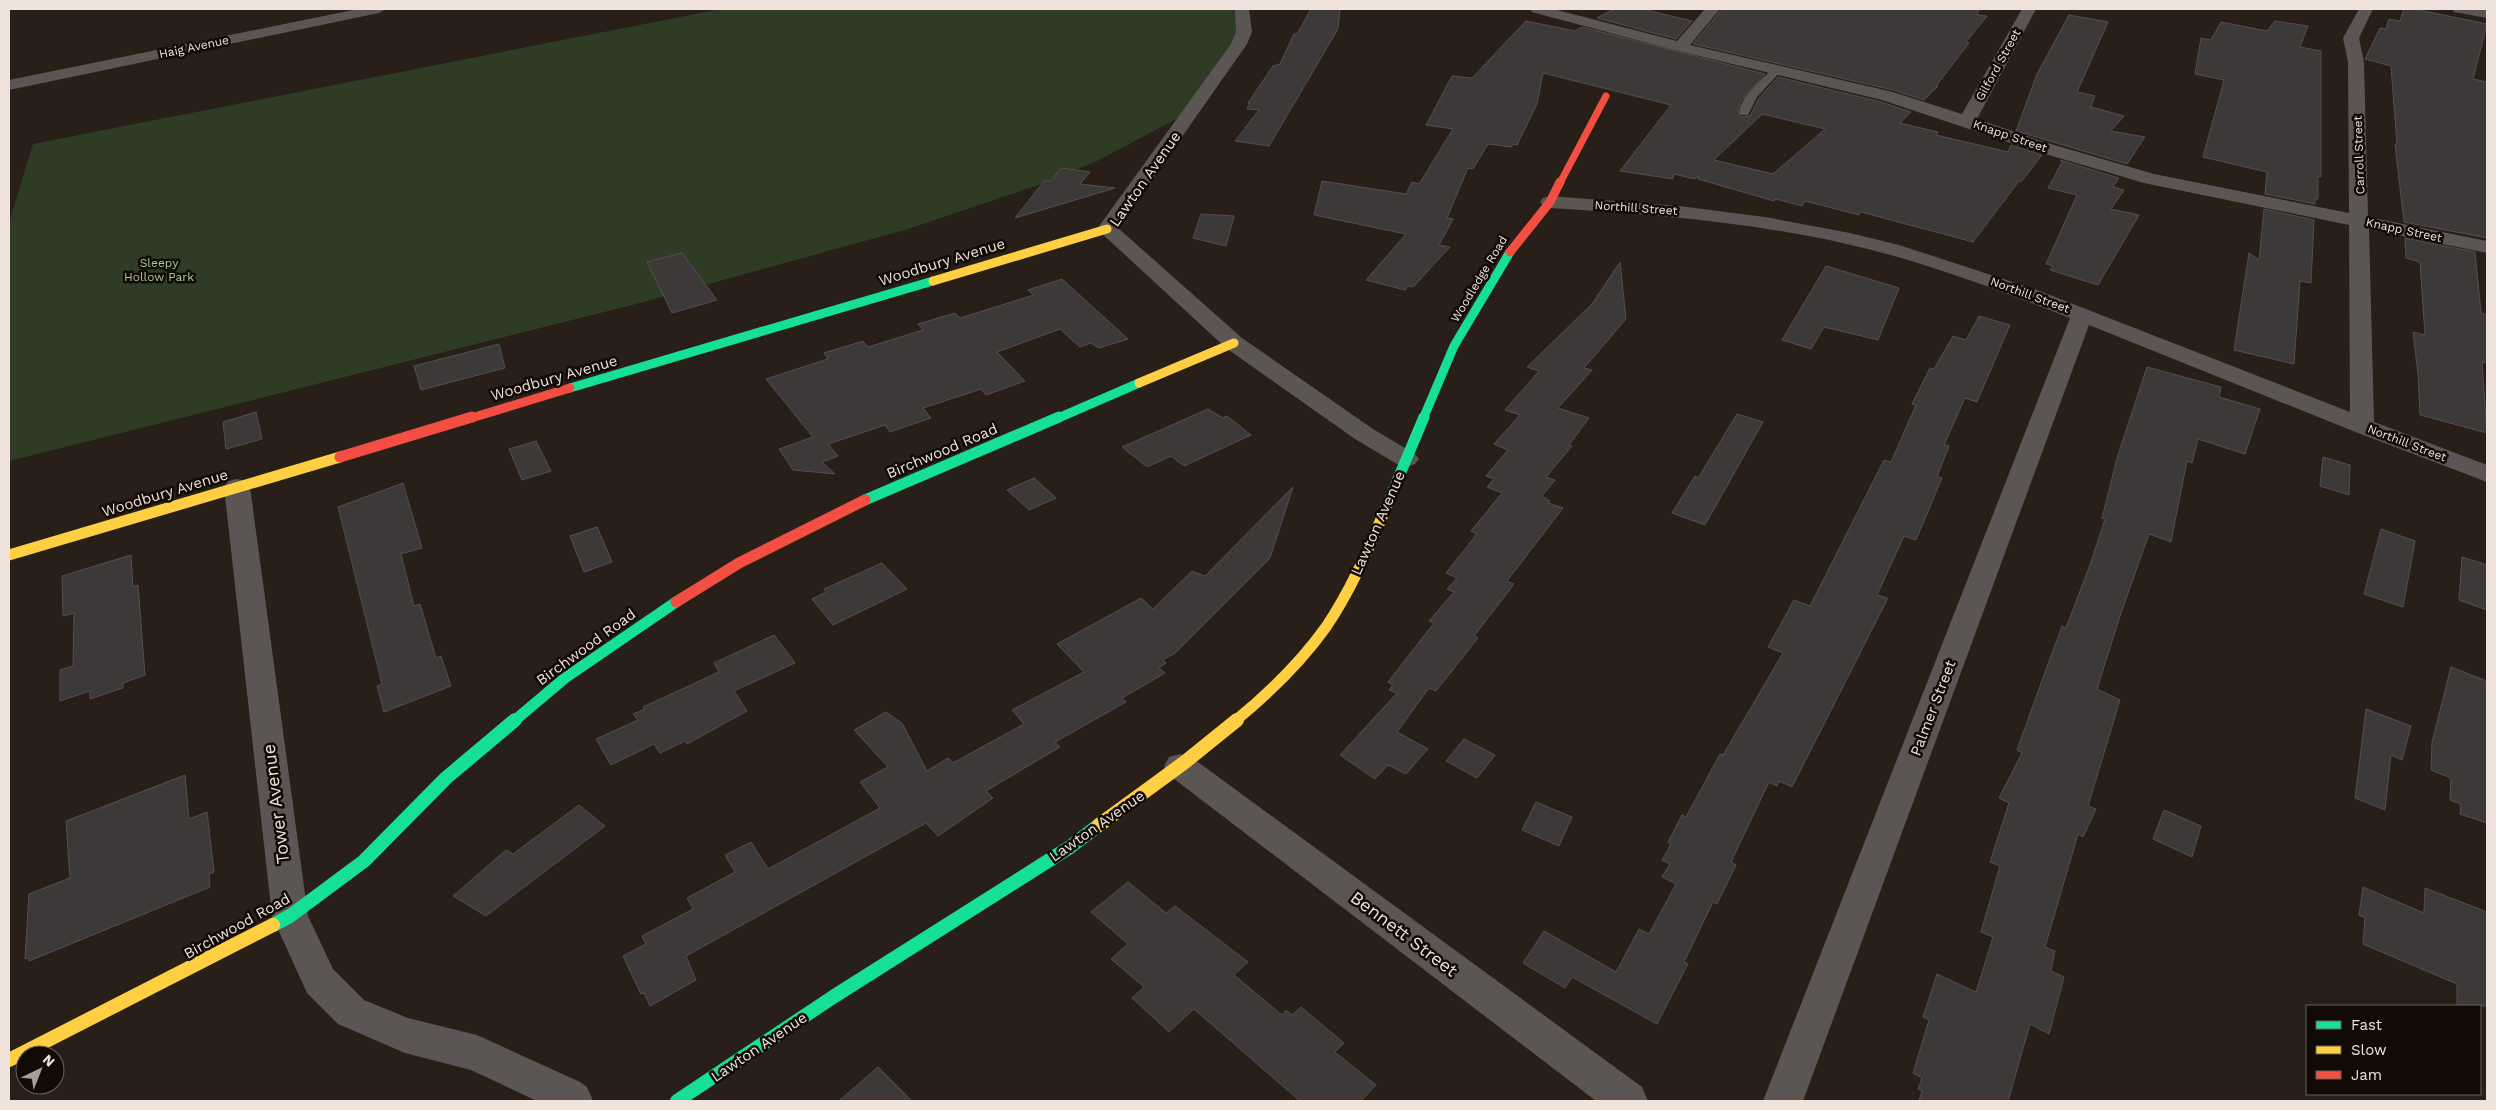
<svg xmlns="http://www.w3.org/2000/svg" width="2496" height="1110" font-family="'Work Sans',sans-serif">
<style>
.green{fill:#2e3c25}
.building{fill:#3d3939;stroke:#534f50;fill-rule:evenodd}
.lines{fill:none;stroke-linecap:round;stroke-linejoin:round}
.lane{fill:#5b5654;fill-rule:evenodd}
.street{fill:#5b5654;fill-rule:evenodd}
.fast-far2{stroke:#16e098;stroke-width:9}
.fast-far1{stroke:#16e098;stroke-width:11}
.fast{stroke:#16e098;stroke-width:14}
.slow-far2{stroke:#ffcf43;stroke-width:9}
.slow-far1{stroke:#ffcf43;stroke-width:11}
.slow{stroke:#ffcf43;stroke-width:14}
.jam-far2{stroke:#f24e42;stroke-width:7}
.jam-far1{stroke:#f24e42;stroke-width:9}
.jam{stroke:#f24e42;stroke-width:11}
.labels{text-anchor:middle;stroke-width:5;stroke-linejoin:round;paint-order:stroke}
.far-street-label{font-size:12px;fill:#efe3db;stroke:#110a05}
.far-park-label{font-size:12px;fill:#a8cc99;stroke:#110a05}
.street-label{font-size:15px;fill:#efe3db;stroke:#110a05}
.near-street-label{font-size:18px;fill:#efe3db;stroke:#110a05}
</style>
<rect width="100%" height="100%" fill="#281f18"/>
<path class="green" d="M721,9H1245L1244,32L1197,108L1097,161L1041,184L908,229L636,304L9,461V223L33,144Z"/>
<g class="building">
<path d="M1311,9H1340L1338,29L1269,146L1235,141L1259,110L1247,109L1250,103H1248L1273,66L1280,64L1294,34H1297Z"/>
<path d="M1614,9H1642L1692,21L1676,39L1597,18Z"/>
<path d="M1722,9H1979L1977,15L1987,16L1966,42L1969,43L1936,86H1938L1924,100L1893,90L1693,44Z"/>
<path d="M2404,9H2414L2487,24L2473,79L2487,82V238L2404,222L2395,144H2397L2391,66L2365,59L2380,28L2386,29L2389,19L2400,21Z"/>
<path d="M2069,15L2108,22L2077,92L2095,96L2091,107L2124,116L2111,131L2145,137L2127,164L2016,131L2037,74Z"/>
<path d="M1526,21L1575,31L1582,27L1765,74L1740,102L1738,110L1740,117L1750,116L1759,98L1778,77L1881,102L1911,112L1900,123L1938,132L1936,135L2008,152L2011,145L2042,155L2021,182L2019,181L1973,242L1861,212L1859,215L1805,201L1802,206L1776,199L1774,201L1698,179L1699,175L1695,179L1674,174L1673,179L1620,171L1671,105L1543,73L1537,104L1517,145L1513,144L1511,147L1488,144L1473,169L1468,168L1447,218L1453,219L1439,245L1450,247L1413,287L1408,286L1405,290L1366,280L1406,234L1314,215L1322,181L1406,194L1412,182L1419,184L1453,129L1426,125L1452,76L1472,78ZM1762,114L1825,129L1773,174L1714,160Z"/>
<path d="M2275,21L2308,26L2300,47L2321,51V177L2318,176V199H2315V204L2265,194L2267,172L2203,157L2224,80L2195,74L2201,38L2211,40L2221,22L2267,31Z"/>
<path d="M2060,160L2119,178L2113,187L2124,190L2111,209L2139,215L2098,285L2050,270L2053,266L2046,264L2077,195L2048,188L2062,162Z"/>
<path d="M1061,168L1090,172L1080,184L1115,188L1015,218L1045,180L1051,181Z"/>
<path d="M2264,209L2314,220L2311,283L2300,281L2294,364L2234,350L2249,253L2259,260Z"/>
<path d="M1201,214L1234,216L1226,246L1193,238Z"/>
<path d="M2405,238L2475,252L2481,313L2487,315V363L2482,362L2487,433L2420,415L2418,374L2413,332L2425,335L2420,262L2406,258Z"/>
<path d="M682,253L717,300L672,313L647,262Z"/>
<path d="M1620,262L1626,319L1584,368L1592,370L1558,408L1589,418L1569,445L1572,446L1546,477L1555,480L1542,496L1550,501L1548,503L1563,508L1507,581L1514,584L1474,636L1478,638L1436,691L1429,688L1397,732L1428,749L1406,774L1388,765L1375,779L1340,755L1397,693L1389,690L1393,685L1388,682L1434,623L1429,621L1454,592L1447,589L1457,578L1446,573L1477,534L1471,531L1502,493L1487,487L1494,479L1486,476L1508,450L1494,444L1520,415L1505,410L1539,371L1527,367L1592,304Z"/>
<path d="M1826,266L1899,288L1878,340L1824,327L1811,349L1782,340Z"/>
<path d="M1062,279L1128,339L1099,348L1091,343L1080,347L1060,329L997,352L1025,381L986,395L981,389L923,408L931,418L890,432L885,425L828,444L838,456L822,462L835,474L793,470L779,449L813,437L766,379L828,359L824,353L863,341L868,347L923,330L918,324L955,313L960,318L1034,295L1028,290Z"/>
<path d="M1979,316L2010,325L1977,402L1965,398L1944,445L1949,446L1937,477L1942,478L1916,540L1904,536L1877,595L1887,598V600L1792,787L1779,781L1777,786L1769,782L1731,862L1736,865L1717,904L1713,902L1684,962L1688,964L1657,1024L1572,977L1565,988L1523,963L1544,931L1616,972L1639,929L1649,934L1676,884L1662,877L1670,864L1662,860L1671,844L1668,842L1682,815L1686,817L1720,754L1723,755L1783,653L1768,647L1794,600L1810,606L1884,460L1891,462L1916,405L1912,404L1930,368L1934,369L1953,336L1966,340Z"/>
<path d="M499,344L505,368L421,390L414,366Z"/>
<path d="M2147,367L2221,387L2219,397L2260,409L2245,454L2198,439L2192,463L2187,461L2171,542L2149,534L2121,613L2097,689L2120,700L2088,806L2096,809L2083,837L2078,834L2045,947L2055,951L2051,971L2064,977L2049,1034L2030,1024L2008,1101H1919L1922,1091L1918,1089L1922,1078L1913,1073L1929,1020L1923,1017L1937,974L1976,992L1993,937L1981,932L2000,866L1990,862L2009,803L1999,798L2022,753L2017,750L2036,697L2062,626L2066,628L2091,562L2105,519L2102,518L2117,458Z"/>
<path d="M1208,409L1223,418L1227,416L1251,435L1184,466L1171,456L1147,467L1122,447Z"/>
<path d="M256,412L262,439L226,449L223,422Z"/>
<path d="M1737,414L1763,422L1705,525L1672,513L1695,476L1698,478Z"/>
<path d="M536,441L551,471L522,480L509,449Z"/>
<path d="M2323,457L2350,465L2349,495L2320,486Z"/>
<path d="M1034,478L1056,498L1029,510L1007,490Z"/>
<path d="M403,483L422,548L401,554L414,606L420,604L436,658L441,656L451,686L384,712L377,686L382,684L338,507Z"/>
<path d="M1293,487L1270,558L1175,653L1163,660L1166,663L1159,668L1165,673L1122,698L1126,702L1055,742L1060,747L986,791L993,798L938,836L926,823L686,956L696,980L650,1006L644,993L641,994L623,956L646,944L642,936L693,909L687,898L735,872L725,855L751,842L768,869L880,808L860,782L888,767L854,730L886,712L902,723L927,771L948,758L953,763L1024,724L1012,710L1084,672L1057,644L1141,598L1153,609L1192,571L1205,576Z"/>
<path d="M597,527L612,562L584,572L570,536Z"/>
<path d="M2381,529L2415,541L2403,607L2364,594Z"/>
<path d="M131,555L133,587L138,585L145,675L123,683V688L90,699V691L60,701V670L73,666L74,613L63,616L62,576Z"/>
<path d="M2462,557L2487,565V610L2459,600Z"/>
<path d="M882,563L907,589L833,625L812,599L826,592L824,589Z"/>
<path d="M774,635L795,663L734,691L747,711L687,744L685,741L660,753L654,744L611,765L596,739L638,720L633,714L645,709L643,707L719,672L714,663Z"/>
<path d="M2451,667L2487,681V823L2460,814L2461,804L2450,800L2451,778L2431,770L2432,742Z"/>
<path d="M2366,709L2411,726L2402,760L2391,755L2385,810L2355,798Z"/>
<path d="M1464,739L1495,755L1477,778L1446,761Z"/>
<path d="M185,775L189,819L207,812L214,872L209,874L210,887L29,961L30,958L25,959L29,894L70,878L66,821Z"/>
<path d="M1536,802L1572,817L1559,846L1522,830Z"/>
<path d="M579,805L605,826L486,916L453,896L506,850L513,854Z"/>
<path d="M2164,810L2201,826L2192,857L2153,839Z"/>
<path d="M1128,882L1166,913L1175,906L1248,962L1234,975L1282,1015L1286,1010L1292,1015L1301,1007L1344,1043L1335,1052L1376,1085L1361,1101H1300L1194,1009L1169,1032L1132,998L1144,987L1111,959L1128,944L1091,912Z"/>
<path d="M2363,887L2424,913L2425,888L2487,912V1006H2457V984L2363,944L2365,918L2359,915Z"/>
<path d="M878,1067L912,1101H839Z"/>
</g>
<g class="lines">
<path class="lane" d="M1777,67L1782,70L1757,97L1748,115H1740C1735,101 1764,78 1773,68Z"/>
<g class="street">
<path d="M358,9H386L379,13L9,90V80Z"/>
<path d="M1235,9H1249L1252,32L1247,44L1118,228L1242,338L1373,429L1415,454L1419,459L1415,464L1406,467L1397,464L1355,439L1226,348L1097,229L1231,44L1236,32Z"/>
<path d="M1530,9H1553L1677,41L1705,9H1720L1690,45L1893,92L1962,114L2022,9H2036L1977,119L2044,142L2154,174L2349,213L2348,62L2343,38L2359,9H2373L2359,38L2364,62L2368,217L2487,241V253L2369,229L2374,422L2487,465V482L2353,431L2089,325L1803,1101H1763L2070,318C1998,290 1926,262 1851,245C1752,222 1651,214 1550,208L1543,206L1540,202L1543,198L1550,196L1679,206L1765,217L1850,233L1899,245L2037,290L2350,412L2349,225L2144,183L2032,150L1882,100L1674,50L1532,12Z"/>
<path d="M2452,9L2487,10V18L2454,12Z"/>
<path d="M237,479L246,481L250,487L308,916L333,969L364,1000L408,1018L477,1035L580,1082L587,1087L593,1101H537L471,1070L405,1053L338,1024L307,993L272,916L224,487L228,481Z"/>
<path d="M1180,754L1191,757L1642,1087L1648,1101H1596L1169,775L1164,766L1169,757Z"/>
</g>
<g class="fast-far2">
<path d="M570,388L933,281"/>
<path d="M1056,419L1139,383"/>
<path d="M1423,419L1454,346L1510,252"/>
</g>
<g class="fast-far1">
<path d="M865,500L1059,417"/>
<path d="M1382,517L1424,417"/>
<path d="M514,721L565,678L676,602"/>
</g>
<g class="fast">
<path d="M273,925L290,916L364,861L446,778L515,720"/>
<path d="M677,1101L833,997L1070,847L1099,825"/>
</g>
<g class="slow-far2">
<path d="M933,281L1107,229"/>
<path d="M1139,383L1234,343"/>
</g>
<g class="slow-far1">
<path d="M9,555L340,457"/>
<path d="M1235,721C1268,694 1301,662 1326,627C1349,593 1366,555 1382,517"/>
</g>
<g class="slow">
<path d="M1099,825L1185,762L1237,720"/>
<path d="M9,1060L273,925"/>
</g>
<path class="jam-far2" d="M1560,183L1606,96"/>
<g class="jam-far1">
<path d="M1510,252L1550,202L1560,182"/>
<path d="M468,419L570,388"/>
</g>
<g class="jam">
<path d="M340,457L472,417"/>
<path d="M676,602L739,563L865,500"/>
</g>
</g>
<g class="labels">
<g class="far-street-label">
<text transform="translate(194 47) rotate(-12)" y="4">Haig Avenue</text>
<text transform="translate(1998 65) rotate(-61)" y="4">Gilford Street</text>
<text transform="translate(2010 136) rotate(19)" y="4">Knapp Street</text>
<text transform="translate(2359 155) rotate(-92)" y="4">Carroll Street</text>
<text transform="translate(1636 208) rotate(4)" y="4">Northill Street</text>
<text transform="translate(2404 230) rotate(12)" y="4">Knapp Street</text>
<text transform="translate(1479 279) rotate(-59)" y="4">Woodledge Road</text>
<text transform="translate(2030 295) rotate(20)" y="4">Northill Street</text>
<text transform="translate(2407 443) rotate(21)" y="4">Northill Street</text>
</g>
<g class="far-park-label">
<text x="159" y="267">Sleepy<tspan x="159" dy="14">Hollow Park</tspan></text>
</g>
<g class="street-label">
<text transform="translate(1145 179) rotate(-55)" y="5">Lawton Avenue</text>
<text transform="translate(942 262) rotate(-17)" y="5">Woodbury Avenue</text>
<text transform="translate(554 378) rotate(-16)" y="5">Woodbury Avenue</text>
<text transform="translate(942 451) rotate(-23)" y="5">Birchwood Road</text>
<text transform="translate(165 493) rotate(-17)" y="5">Woodbury Avenue</text>
<text transform="translate(1378 523) rotate(-66)" y="5">Lawton Avenue</text>
<text transform="translate(586 647) rotate(-36)" y="5">Birchwood Road</text>
<text transform="translate(1933 708) rotate(-69)" y="5">Palmer Street</text>
<text transform="translate(1097 826) rotate(-35)" y="5">Lawton Avenue</text>
<text transform="translate(237 926) rotate(-29)" y="5">Birchwood Road</text>
<text transform="translate(759 1047) rotate(-34)" y="5">Lawton Avenue</text>
</g>
<g class="near-street-label">
<text transform="translate(276 804) rotate(-97)" y="6">Tower Avenue</text>
<text transform="translate(1404 934) rotate(37)" y="6">Bennett Street</text>
</g>
</g>
<rect width="2496" height="1110" fill="none" stroke="#efe3db" stroke-width="20"/>
<rect x="2306" y="1005" width="175" height="90" fill="#110a05" stroke="#6a615b"/>
<rect x="2316" y="1021" width="25" height="8" fill="#16e098" stroke="#6a615b"/>
<text x="2351" y="1030" font-size="15" fill="#efe3db">Fast</text>
<rect x="2316" y="1046" width="25" height="8" fill="#ffcf43" stroke="#6a615b"/>
<text x="2351" y="1055" font-size="15" fill="#efe3db">Slow</text>
<rect x="2316" y="1071" width="25" height="8" fill="#f24e42" stroke="#6a615b"/>
<text x="2351" y="1080" font-size="15" fill="#efe3db">Jam</text>
<g transform="translate(40 1070) rotate(43)"><circle r="24" fill="#110a05" stroke="#6a615b"/>
<path d="M0-4L9 19L0 12L-9 19Z" fill="#a99e97"/>
<text y="-8" font-size="14" font-weight="bold" text-anchor="middle" fill="#efe3db">N</text>
</g>
</svg>
